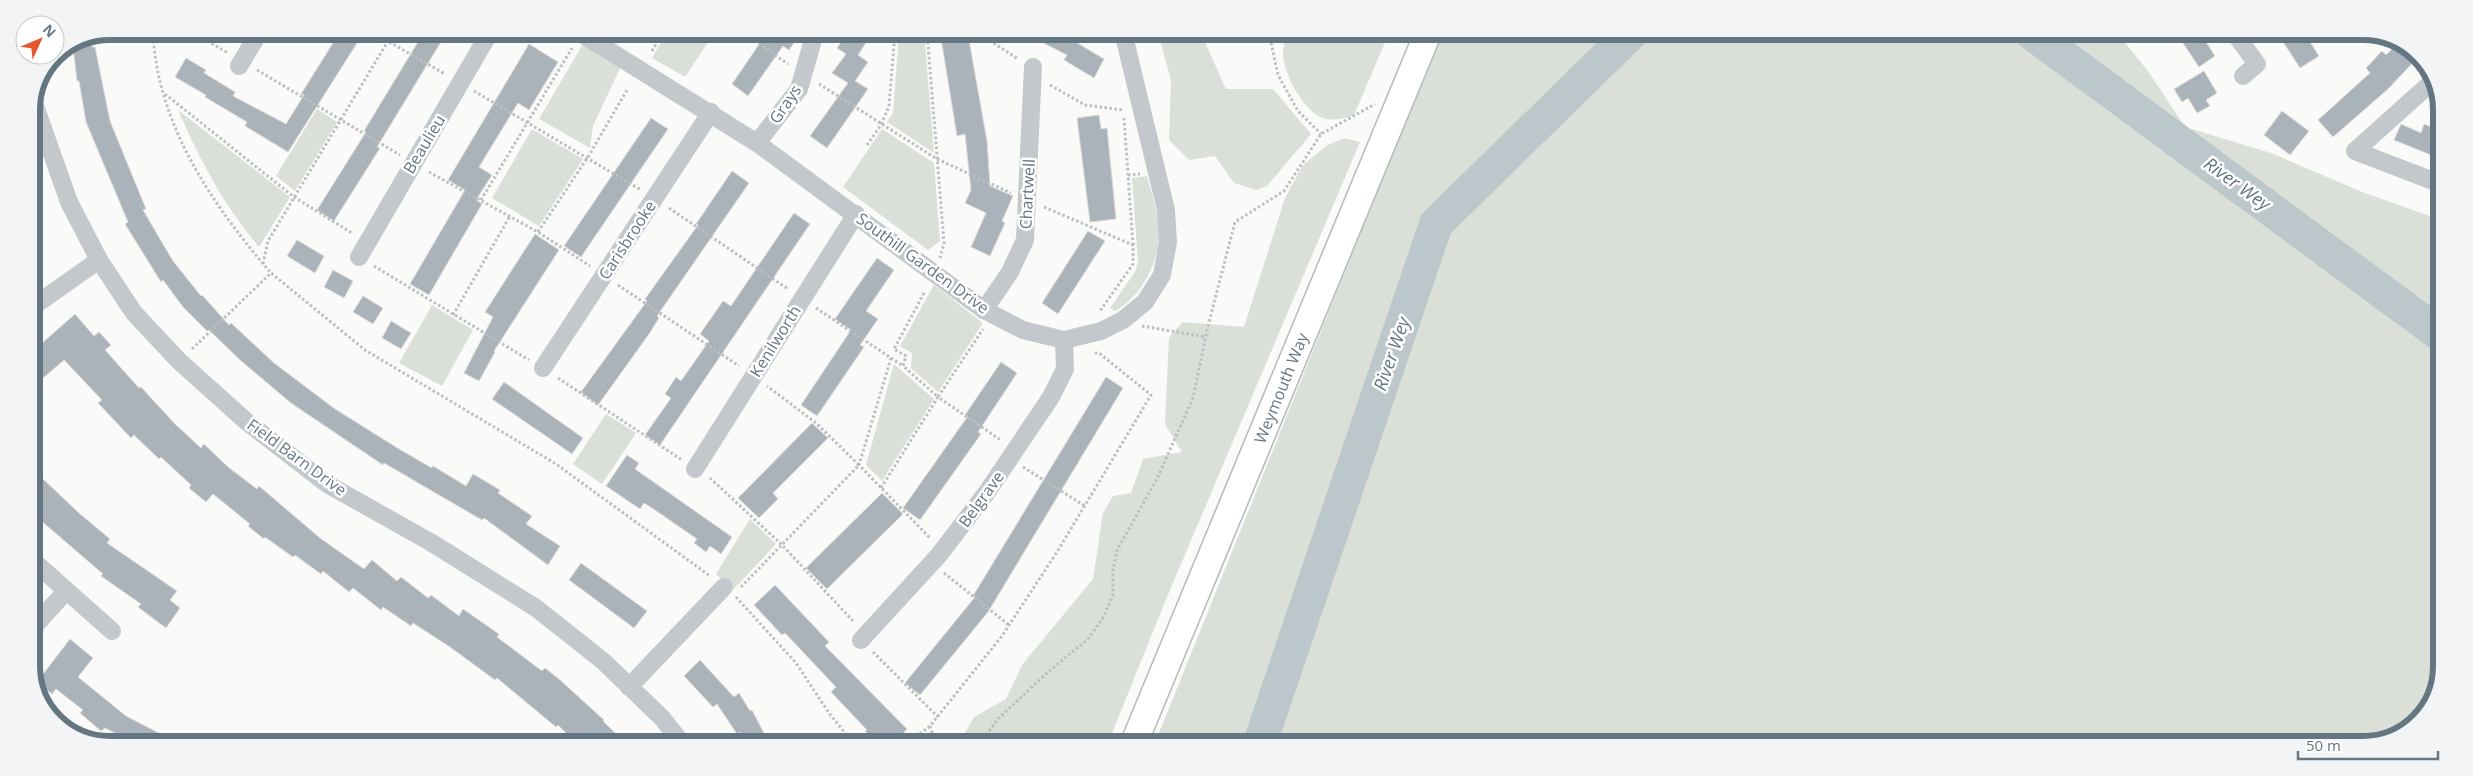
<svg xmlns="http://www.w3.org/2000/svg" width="2473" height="776" font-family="'Open Sans',sans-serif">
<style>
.green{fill:#dadfd7}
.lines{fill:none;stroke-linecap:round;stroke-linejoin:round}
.river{stroke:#bbc7cb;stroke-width:34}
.building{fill:#aab3b9;stroke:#dcdcda}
.highway-casing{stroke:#b4b9bd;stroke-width:29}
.path{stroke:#bbbfc2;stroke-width:3;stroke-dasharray:2.5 2.5;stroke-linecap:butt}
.minor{stroke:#c3c8cc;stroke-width:18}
.highway{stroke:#fff;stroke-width:26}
.labels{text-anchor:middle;stroke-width:5;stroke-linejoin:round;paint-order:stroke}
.street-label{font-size:16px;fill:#657683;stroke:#fff}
.water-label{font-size:18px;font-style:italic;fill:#60757c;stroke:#fff}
.rim{fill:none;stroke:#657683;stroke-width:6}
</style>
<rect width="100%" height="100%" fill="#fafaf8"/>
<g class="green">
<path d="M667,32H715L685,77L652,58Z"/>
<path d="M899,32H924L934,153L887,122L893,113Z"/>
<path d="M1158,33H1204V40L1226,89H1273L1311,134L1267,186L1256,190L1234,183L1215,156L1189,160L1169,140L1171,80Z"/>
<path d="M1288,33H1389L1354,115C1344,119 1330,122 1320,117C1302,107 1282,72 1283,51C1283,45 1286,39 1288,33Z"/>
<path d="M1441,33L2118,34L2148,71L2185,127L2271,153L2362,192L2441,220L2439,687L2411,729L2364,745L1155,743Z"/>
<path d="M583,44L621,66L593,126L590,148L539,119Z"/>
<path d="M317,109L337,122L295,191L276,176Z"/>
<path d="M178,110L290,197L259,247C224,206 200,160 178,110Z"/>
<path d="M532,129L583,159L539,226L492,198Z"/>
<path d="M882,129L934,163L940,241L928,250L843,187Z"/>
<path d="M1344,138L1360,142L1167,597L1108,743H959L974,717L1006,699L1022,665L1093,579L1103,513L1113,496L1131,493L1143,459L1182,452L1165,424L1169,338L1182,322L1244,327L1285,198L1303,165L1326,146Z"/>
<path d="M1147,176C1151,192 1157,209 1159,225C1162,257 1143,296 1115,311L1110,308L1135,272L1138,262L1132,178Z"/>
<path d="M934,285L983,323L938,392L911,368L912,353L900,346Z"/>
<path d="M432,305L473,330L442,386L399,363Z"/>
<path d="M894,364L934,399L882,481L866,465Z"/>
<path d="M606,414L636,433L602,484L573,464Z"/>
<path d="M750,519L776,544L733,590L716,574Z"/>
</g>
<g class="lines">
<g class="river">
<path d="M2033,34L2441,335"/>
<path d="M1260,743L1436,224L1631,33"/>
</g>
</g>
<g class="building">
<path d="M340,32H364L288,152L245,126L247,122L205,97L206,95L175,77L186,58L206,70L204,73L235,92L233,96L286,124L304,95L301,94Z"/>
<path d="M424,32H447L377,147L380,148L334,221L317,210L366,132L364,131Z"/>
<path d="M744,32H793L791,34L797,38L789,50L783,46L748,96L732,84L760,43Z"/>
<path d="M848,32H873L858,55L868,62L855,81L868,89L827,148L810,136L848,83L832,73L846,54L837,48Z"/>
<path d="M940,32H961L963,41L969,40L987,141L990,186L1013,196L1002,221L1005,223L990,256L971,247L986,213L965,203L971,190L965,134L957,136Z"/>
<path d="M1022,32H1059L1104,59L1094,78L1064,60L1067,55Z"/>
<path d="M2177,34H2201L2215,56L2199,67Z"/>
<path d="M2278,34H2305L2319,56L2300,68Z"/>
<path d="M92,39V47H95L110,121L146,209L143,210L173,261L201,296L202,295L229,325L231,323L274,363L335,409L399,449L432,468L433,466L466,486L473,474L500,490L498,493L532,516L526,524L560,546L548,565L484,518L482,520L384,463L383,465L291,403L240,360L209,330L207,331L183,307L163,280L161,282L125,224L128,222L86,122L79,81H77L73,47Z"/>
<path d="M2398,43L2419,56L2388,89L2333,137L2318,120L2370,73L2366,68L2382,51L2386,55Z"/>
<path d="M529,44L558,62L529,110L518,103L479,167L492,175L476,200L482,204L429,295L410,284L465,190L448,180Z"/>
<path d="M2204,71L2217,93L2206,100L2210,106L2197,113L2188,98L2182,102L2174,89Z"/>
<path d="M2282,111L2309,131L2290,155L2264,135Z"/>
<path d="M1099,115L1101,129L1107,128L1116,219L1090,222L1077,118Z"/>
<path d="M651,118L668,129L581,257L564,246Z"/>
<path d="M2401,124L2421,133L2424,124L2441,131V159L2394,140Z"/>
<path d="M732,171L749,183L657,316L659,318L649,334L598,405L581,392L647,301L645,299L698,225L696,224Z"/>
<path d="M794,213L810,224L660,445L645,435L671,398L665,394L676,377L681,381L709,341L700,334L723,301L731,306Z"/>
<path d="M1088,231L1105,241L1058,314L1042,303Z"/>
<path d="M535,234L559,250L494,351L495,352L479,381L464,373L493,317L485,312Z"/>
<path d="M297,240L324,256L315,273L287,256Z"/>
<path d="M877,258L894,270L866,311L878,319L860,345L864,347L817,416L801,405L851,330L835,319Z"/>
<path d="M333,270L353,281L344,298L324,287Z"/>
<path d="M363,296L383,308L373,324L353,312Z"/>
<path d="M75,314L94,336L99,332L111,345L105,350L139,388L141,387L175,424L201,448L204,444L228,467L257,489L259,486L320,538L364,569L372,560L397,581L401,577L428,598L431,595L459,616L463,609L499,634L497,637L542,671L545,668L559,679L604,720L603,721L625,743H576L558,725L556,727L497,678L495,680L450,647L413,623L411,626L383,607L381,610L353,588L349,592L323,571L321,574L295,555L293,557L265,537L264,539L248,526L250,524L213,494L206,502L189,488L191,485L161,457L159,459L134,435L131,438L98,403L102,400L64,360L42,379L31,367V353Z"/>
<path d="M391,321L411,333L401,349L382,338Z"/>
<path d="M1001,362L1017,373L978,432L981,434L920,520L903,508L968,416L965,415Z"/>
<path d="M1106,377L1123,388L988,612L920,695L905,683L975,597L973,596Z"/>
<path d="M504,382L583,438L572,454L492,399Z"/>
<path d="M812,423L828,438L773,493L778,499L759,518L738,498Z"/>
<path d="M627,455L639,463L635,469L732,537L721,554L710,546L706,552L694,543L697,539L655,510L644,503L640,509L606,486Z"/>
<path d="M42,478L80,514L110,539L107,543L177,591L170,600L180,608L166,628L138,607L141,604L101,576L103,574L31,512V490Z"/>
<path d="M882,493L903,514L827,589L806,568Z"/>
<path d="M581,563L647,611L634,628L569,580Z"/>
<path d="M775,585L829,642L825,646L907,729L894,743H877L865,731L867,730L831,692L836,687L785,633L782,635L754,605Z"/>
<path d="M70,639L93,658L78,677L126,716L176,742H133L105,728L101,731L80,713L83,710L56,689L52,694L37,682Z"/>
<path d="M700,660L734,697L739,693L750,711L752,710L769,743H745L740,732L737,734L717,704L713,707L684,676Z"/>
</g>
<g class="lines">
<g class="highway-casing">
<path id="highway" d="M1134,743L1428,33"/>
</g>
<g class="path">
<path d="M153,31C156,123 213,206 271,273"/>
<path d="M190,31L228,53"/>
<path d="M372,32L445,74"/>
<path d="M742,32L788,64"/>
<path d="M927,32L944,243L940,258"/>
<path d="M977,32L1018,59"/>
<path d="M1269,33L1278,75L1298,111L1321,134"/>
<path d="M392,43L399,32"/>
<path d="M652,51L663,32"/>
<path d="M257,70L400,155"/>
<path d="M819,84L937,159L1011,193"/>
<path d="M1050,85L1085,105L1123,110"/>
<path d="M474,91L641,190"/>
<path d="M165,94L294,197L352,233"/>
<path d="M1124,118L1133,245"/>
<path d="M867,145L881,125L889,106L895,32"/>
<path d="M429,172L538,232L590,266"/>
<path d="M1128,175L1140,174"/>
<path d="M481,200L572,48"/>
<path d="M1044,207L1133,245V264L1100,311"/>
<path d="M669,208L788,289"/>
<path d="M538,232L588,157L627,90"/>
<path d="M263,264L268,241L388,41"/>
<path d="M374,266L529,360"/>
<path d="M618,285L739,366"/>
<path d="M924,293L894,349L906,356L903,366L938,397L983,329"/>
<path d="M816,308L903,366"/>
<path d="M453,315L510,216"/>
<path d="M1142,326L1206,337"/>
<path d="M192,349L271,273L365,350L556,464L710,576"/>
<path d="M891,358L859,465L930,538"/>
<path d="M558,378L682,460"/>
<path d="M31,385L37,391L31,396"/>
<path d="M1023,467L1085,506"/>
<path d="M710,478L781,544L854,622"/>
<path d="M881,488L938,397L1002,441"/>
<path d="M944,573L1009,625"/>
<path d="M741,587L859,465L816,423L767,386"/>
<path d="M736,597L796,663L829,713L853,743"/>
<path d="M873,652L938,717"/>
<path d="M930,726L935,743"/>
<path d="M908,743L930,726L1002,636L1057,552L1151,395L1099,353H1093"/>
<path d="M980,743L998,719L1048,672L1088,639L1103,618L1113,595V570L1117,550L1157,479L1193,398L1208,326L1235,222L1284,191L1321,134L1375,104"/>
</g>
<g class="minor">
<path d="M579,32L757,143L984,310L1023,330L1064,340L1101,331L1123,320L1145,302L1162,275L1168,242L1166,210L1123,32"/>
<path d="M2235,34L2257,64L2243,76"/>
<path d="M239,66L260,31"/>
<path d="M2432,82L2355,151L2441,184"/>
<path d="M34,103L69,202L99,260L134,313L179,361L247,422L327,484L432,543L536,608L603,661L662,718L682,743"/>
<path d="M757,143L799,89L813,40V32"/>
<path d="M359,257L490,32"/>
<path d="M31,308L99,260"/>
<path d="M984,310L1010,272L1025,240L1033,67"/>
<path d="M543,368L711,112"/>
<path d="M695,469L856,214"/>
<path d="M31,559L112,631"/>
<path d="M31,630L66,591"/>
<path d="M861,640L939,555L987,492L1051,397L1065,369L1064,340"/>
<path d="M629,687L724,587"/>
</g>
<use href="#highway" class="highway"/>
</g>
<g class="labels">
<g class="street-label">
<text transform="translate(785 104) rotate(-56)" y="6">Grays</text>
<text transform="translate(424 144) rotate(-59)" y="6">Beaulieu</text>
<text transform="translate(1027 194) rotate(-87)" y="6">Chartwell</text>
<text transform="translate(627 240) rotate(-57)" y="6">Carisbrooke</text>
<text transform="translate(923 263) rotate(36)" y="6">Southill Garden Drive</text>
<text transform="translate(775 341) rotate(-58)" y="6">Kenilworth</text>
<text transform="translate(1281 388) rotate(-68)" y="6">Weymouth Way</text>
<text transform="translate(297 457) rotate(36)" y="6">Field Barn Drive</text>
<text transform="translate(981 499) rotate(-54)" y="6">Belgrave</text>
</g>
<g class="water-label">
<text transform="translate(2237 184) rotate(36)" y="6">River Wey</text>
<text transform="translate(1392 354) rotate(-71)" y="6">River Wey</text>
</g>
</g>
<path d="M0 0H2473V776H0ZM110 40H2363A70 70 0 0 1 2433 110V666A70 70 0 0 1 2363 736H110A70 70 0 0 1 40 666V110A70 70 0 0 1 110 40Z" fill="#f3f4f5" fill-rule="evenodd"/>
<path class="rim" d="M110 40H2363A70 70 0 0 1 2433 110V666A70 70 0 0 1 2363 736H110A70 70 0 0 1 40 666V110A70 70 0 0 1 110 40Z"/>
<g transform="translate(40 40) rotate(46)"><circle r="24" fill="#ffffff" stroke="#c1c8cd"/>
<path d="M0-4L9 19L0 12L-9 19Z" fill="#e4572e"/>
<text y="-8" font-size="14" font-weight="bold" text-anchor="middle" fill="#657683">N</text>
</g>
<path d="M2298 751v8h140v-8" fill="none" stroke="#657683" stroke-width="2.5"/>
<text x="2306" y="751" font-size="15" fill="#657683" stroke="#ffffff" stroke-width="4" paint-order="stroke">50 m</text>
</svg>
